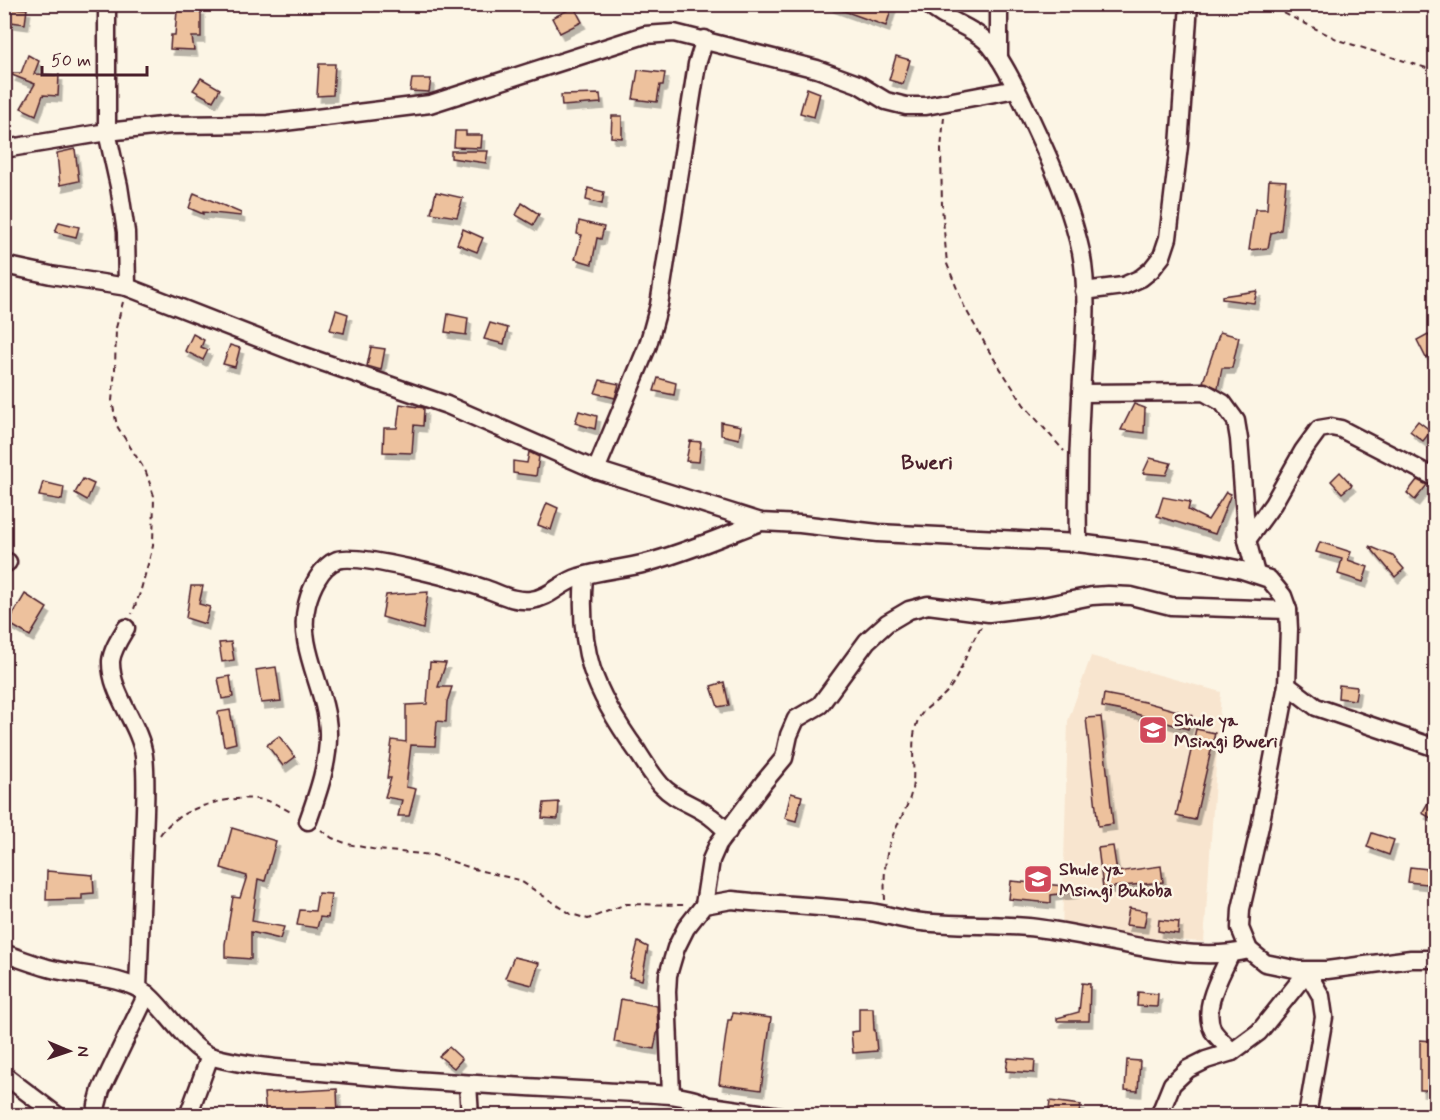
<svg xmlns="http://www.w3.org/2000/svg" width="1440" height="1120" font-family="Mynerve,sans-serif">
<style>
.built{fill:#f8e5cf}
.building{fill:#edc19d;stroke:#4a1f2b;stroke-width:1.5;filter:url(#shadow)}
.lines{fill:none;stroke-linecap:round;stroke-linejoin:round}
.minor-casing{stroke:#4a1f2b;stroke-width:21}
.path{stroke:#4a1f2b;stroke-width:2;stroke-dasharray:6 4.5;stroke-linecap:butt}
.minor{stroke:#fcf5e5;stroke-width:16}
.labels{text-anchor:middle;stroke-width:5;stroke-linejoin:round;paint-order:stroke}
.poi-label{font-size:18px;font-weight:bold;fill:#4a1f2b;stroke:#fcf5e5;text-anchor:start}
.quarter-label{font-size:21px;font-weight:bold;fill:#4a1f2b;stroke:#fcf5e5}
</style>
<defs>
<filter id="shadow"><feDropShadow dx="3.5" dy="6" stdDeviation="0" flood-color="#0004"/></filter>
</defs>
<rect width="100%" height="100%" fill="#fcf5e5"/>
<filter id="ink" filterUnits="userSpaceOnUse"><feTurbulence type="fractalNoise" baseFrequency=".0167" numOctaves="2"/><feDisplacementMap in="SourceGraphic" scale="12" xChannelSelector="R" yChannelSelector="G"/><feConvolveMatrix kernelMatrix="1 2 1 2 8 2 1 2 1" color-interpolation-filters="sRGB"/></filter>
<g filter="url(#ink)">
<path class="built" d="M1091,656L1221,692L1204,942L1062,932L1068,721Z"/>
<g class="building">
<path d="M830,4H862L876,10L878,4H893L886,26L830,6Z"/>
<path d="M574,7L582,22L560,33L552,18Z"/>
<path d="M4,8L27,9L25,24L4,21Z"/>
<path d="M201,9V37H192L194,50L170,49L171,35H175L177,11Z"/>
<path d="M28,55L39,61L34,74L59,75L58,96L43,95L36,115L21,108L35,84L12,75L13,73H21Z"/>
<path d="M896,56L910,60L903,84L889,80Z"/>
<path d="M319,64H335L333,95L317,96Z"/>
<path d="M638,70L665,73L663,85H660L657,102L633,99Z"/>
<path d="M201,78L220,89L213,101L193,90Z"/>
<path d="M412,79H431L429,92L410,91Z"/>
<path d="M807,88L820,93L814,117L800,113Z"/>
<path d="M600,94L601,103L562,106L561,95Z"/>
<path d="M612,116H622V138L611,137Z"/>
<path d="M455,131H466V135H482L481,148L454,147Z"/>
<path d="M75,149L79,181L60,185L57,153Z"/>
<path d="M451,151H488L486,163L451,158Z"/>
<path d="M1269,180L1286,181L1281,230L1271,233L1268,248L1249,250L1255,209H1267Z"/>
<path d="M588,188L604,192L602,204L586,200Z"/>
<path d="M436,192L463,198L457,217L431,213Z"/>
<path d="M194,193L241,213V216L203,212V214L189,208Z"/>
<path d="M522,203L539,214L533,225L516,215Z"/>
<path d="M579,221L604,227L601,239L597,238L592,264L575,259L582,235L577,234Z"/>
<path d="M59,222L79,227L76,237L55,232Z"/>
<path d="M463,229L483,238L477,252L457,244Z"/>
<path d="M1257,291L1254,303L1222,299V296Z"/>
<path d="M336,310L348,314L344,333L330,330Z"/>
<path d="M448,314L468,318L466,335L445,332Z"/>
<path d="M490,323L508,328L504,344L484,339Z"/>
<path d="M1220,332L1239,337L1232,368H1222L1218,388L1203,382Z"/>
<path d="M193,334L204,340L201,347L208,350L203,360L185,351Z"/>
<path d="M1428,334L1436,347V353L1426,358L1417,340Z"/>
<path d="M230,345L240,348L235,367L223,364Z"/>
<path d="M371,347L385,349L381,370L367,366Z"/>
<path d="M658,378L676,383L674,395L654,391Z"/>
<path d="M600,380L619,384L615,398L595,393Z"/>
<path d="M400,404L424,408L423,426L414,425L412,453L383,452L384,428H397Z"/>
<path d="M1134,404L1145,408L1144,433L1121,430Z"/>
<path d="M579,411L597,416L595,429L575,423Z"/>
<path d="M1418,421L1431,431L1423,441L1410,431Z"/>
<path d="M721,422L741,426L739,439L721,435Z"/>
<path d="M690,441L701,442L699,462L686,461Z"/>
<path d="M529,452L539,457L536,476L513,473V461L527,463Z"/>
<path d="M1150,458L1171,463L1166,475L1143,473Z"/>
<path d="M1340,472L1352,485L1342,493L1331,481Z"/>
<path d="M83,479L94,484L87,500L75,493Z"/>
<path d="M1417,480L1427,485L1415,500L1407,493Z"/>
<path d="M43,482L64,487L62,500L39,496Z"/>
<path d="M1226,492L1231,494L1215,534L1157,516L1163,497L1190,502L1188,510L1208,520Z"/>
<path d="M547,503L558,508L551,530L538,525Z"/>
<path d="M1320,542L1351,552L1348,560L1368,567L1363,582L1338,574L1342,559L1316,552Z"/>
<path d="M1369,546L1393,556L1404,569L1395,577Z"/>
<path d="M191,586H203L199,604L210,607L205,624L186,618Z"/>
<path d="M428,592L423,629L382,617L386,595Z"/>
<path d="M25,594L47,608L30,636L8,623Z"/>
<path d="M231,642L234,660L222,662L219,643Z"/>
<path d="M430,662L446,663L438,687H452L447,702L446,722L437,721L435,746L411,745L406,787L416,789L409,816H398L402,800L385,797L391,778H387L392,740L406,742V705L427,704Z"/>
<path d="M276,667L281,701L261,703L256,670Z"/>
<path d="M230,676L233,697L222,699L218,678Z"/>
<path d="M724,682L729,705L718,707L711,686Z"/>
<path d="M1339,685L1357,687L1355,700L1338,698Z"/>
<path d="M1104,694L1145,702L1192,715L1188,729L1133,713L1102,707Z"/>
<path d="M230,710L236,743L224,746L218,712Z"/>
<path d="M1101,717L1113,824L1098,826L1086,718Z"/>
<path d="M1196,729L1215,733L1195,820L1176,816Z"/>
<path d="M279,736L295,757L283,766L267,745Z"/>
<path d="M1436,789V821L1422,813Z"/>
<path d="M791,793L802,796L796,821L785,818Z"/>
<path d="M559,802L558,819L542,818L544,803Z"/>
<path d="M232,828L276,841L265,881L258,879L252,921L284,927L280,939L251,932V959L225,957V944L233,897L240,898L247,876L221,868Z"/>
<path d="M1372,833L1394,840L1389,855L1367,847Z"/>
<path d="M1113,846L1117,872L1161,866L1163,882L1103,888L1098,848Z"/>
<path d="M1410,867L1428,869L1427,884L1408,882Z"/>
<path d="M47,871L93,875L94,893L82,894V899L46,900Z"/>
<path d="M1011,881L1075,887V892L1051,895V903L1009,899Z"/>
<path d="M318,893L331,894L328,918L320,917L317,928L297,925L300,910L315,911Z"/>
<path d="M1129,908L1147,911L1144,927L1126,925Z"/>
<path d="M1159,920L1179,922L1178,934L1158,931Z"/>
<path d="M638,942L648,947L642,980L629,977Z"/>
<path d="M514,957L539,963L532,985L505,978Z"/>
<path d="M1082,983L1090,984L1089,1021H1057V1018L1079,1012Z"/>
<path d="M1138,992L1158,994L1157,1007L1137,1006Z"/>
<path d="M621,999L657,1006L658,1029L654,1049L614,1042Z"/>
<path d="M859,1008H873L874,1030H875L877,1051L853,1053L851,1032L859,1031Z"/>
<path d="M733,1013L771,1018L761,1090L719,1084L728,1020H731Z"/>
<path d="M1420,1040L1432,1041V1079H1430L1429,1090H1420Z"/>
<path d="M449,1047L462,1059L454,1068L439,1056Z"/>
<path d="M1008,1058L1035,1060L1034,1073L1006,1071Z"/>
<path d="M1127,1060L1140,1061L1138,1091L1125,1090Z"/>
<path d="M337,1089L338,1116H266L264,1093Z"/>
<path d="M1050,1101L1081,1105L1078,1116H1048Z"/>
</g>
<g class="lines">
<g class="minor-casing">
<g id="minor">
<path d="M107,4V132L119,186L126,232L127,287"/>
<path d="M928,4C945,21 969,25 986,41C1002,56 1025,106 1035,128C1053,166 1072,210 1081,252C1090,298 1083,350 1081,397C1078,446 1077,494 1078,543"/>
<path d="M999,58V4"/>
<path d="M4,149L107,132L171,125L268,124L430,104L645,35L674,33L817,69L858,84L886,101L906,106H926L1016,89"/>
<path d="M4,265L51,275L127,287L299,354L447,405L596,470L761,522L800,524L878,533L1078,543L1170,555L1242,570L1269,579L1283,596L1288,610L1289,629L1287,685L1260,826L1241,909L1240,928L1249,950L1265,963L1299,970H1327L1411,959H1436"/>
<path d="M1084,291L1123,286L1141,278L1151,270L1162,256L1168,238L1179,146L1189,4"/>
<path d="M1081,393L1204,392L1223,403L1236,421L1239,439L1247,540L1256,574"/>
<path d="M596,470L648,345L659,305L697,64L705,39"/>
<path d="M1247,540L1273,504L1303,451L1319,429L1331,427L1341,429L1436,478"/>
<path d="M4,564L8,562"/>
<path d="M584,576C578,651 593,690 637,751C644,762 652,775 661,785C676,801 694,804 711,817C717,821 722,827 728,832"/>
<path d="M126,628C120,638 112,650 111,661C110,694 140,724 144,756C147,782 145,811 144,838C142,888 140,938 138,988"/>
<path d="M1287,685L1316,707L1436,748"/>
<path d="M308,821C318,793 329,762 328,732C327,689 296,648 307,604C311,588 321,566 337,560C359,553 457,579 483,588C499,593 513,602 531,600C550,598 561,582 579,577C600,570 624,569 646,563C685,553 723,536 761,522"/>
<path d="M704,905L711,860L718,844L764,782L784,758L789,735L796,719L820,705L867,641L887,623L909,610L928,605L989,613L1038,607L1092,596L1108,595L1131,596L1171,606L1288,610"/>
<path d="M4,953C20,959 36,965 52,969C81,976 125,976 148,995C166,1010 191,1051 213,1057C255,1068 301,1070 344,1074C453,1085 562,1088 671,1095C689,1098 707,1100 718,1116"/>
<path d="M1230,955C1221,976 1201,1007 1213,1031C1218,1038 1226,1045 1232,1052"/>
<path d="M1307,972L1321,996L1324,1017L1307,1116"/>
<path d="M4,1075L58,1116"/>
<path d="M468,1084L470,1116"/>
<path d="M671,1095L667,992L668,975L676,948L686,928L704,905L732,900L752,902C791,905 831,907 870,912C885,914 899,919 914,921C955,927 997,923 1037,928C1102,936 1186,965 1249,950"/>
<path d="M711,1106L780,1116"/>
<path d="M96,1116L97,1105L101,1090L147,994"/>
<path d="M188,1116L210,1056"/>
<path d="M1159,1116L1172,1084L1188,1069L1206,1060L1232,1052L1259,1032L1307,972L1317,971"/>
</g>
</g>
<g class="path">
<path d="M1265,4L1341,41L1436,71"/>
<path d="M944,117L941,149L942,207L947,264L964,306L989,351L1024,405L1064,451"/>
<path d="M123,302L116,328L115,370L112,401L117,426L146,472L154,496L153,546L140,593L132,614"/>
<path d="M321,830L332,838L348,844L377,850L433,855L474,869L519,880L571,914L588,919L626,904L684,905"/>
<path d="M160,835C178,807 232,794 263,800C273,801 284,809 293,813"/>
<path d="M885,900C884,881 884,858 891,840C897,823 909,807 912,789C916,767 909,742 918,720C924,706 941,701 950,688C963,669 968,647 981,627"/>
</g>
<use href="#minor" class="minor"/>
</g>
</g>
<defs>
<g id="school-square" transform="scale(1.5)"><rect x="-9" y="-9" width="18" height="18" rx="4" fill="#d1495b" stroke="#fcf5e5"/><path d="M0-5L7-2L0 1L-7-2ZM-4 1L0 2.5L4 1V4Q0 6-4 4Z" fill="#fff"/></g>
</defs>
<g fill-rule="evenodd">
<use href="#school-square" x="1153" y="730"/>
<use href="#school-square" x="1038" y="879"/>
</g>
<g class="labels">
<g class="poi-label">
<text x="1174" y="726">Shule ya<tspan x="1174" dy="21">Msingi Bweri</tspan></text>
<text x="1059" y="875">Shule ya<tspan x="1059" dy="21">Msingi Bukoba</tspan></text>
</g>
<g class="quarter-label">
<text x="927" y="469">Bweri</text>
</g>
</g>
<rect width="1440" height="1120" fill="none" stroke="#fcf5e5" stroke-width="24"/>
<rect x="12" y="12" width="1416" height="1096" fill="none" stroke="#4a1f2b" stroke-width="2" filter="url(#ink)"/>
<g transform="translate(69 1051) rotate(92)" stroke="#fcf5e5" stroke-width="4.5" paint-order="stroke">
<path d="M0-4.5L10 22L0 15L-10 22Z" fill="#4a1f2b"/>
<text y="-9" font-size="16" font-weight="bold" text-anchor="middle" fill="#4a1f2b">N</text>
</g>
<path d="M42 66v9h105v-9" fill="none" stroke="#4a1f2b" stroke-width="3"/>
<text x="51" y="66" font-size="18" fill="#4a1f2b" stroke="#fcf5e5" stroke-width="4.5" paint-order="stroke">50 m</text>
</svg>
